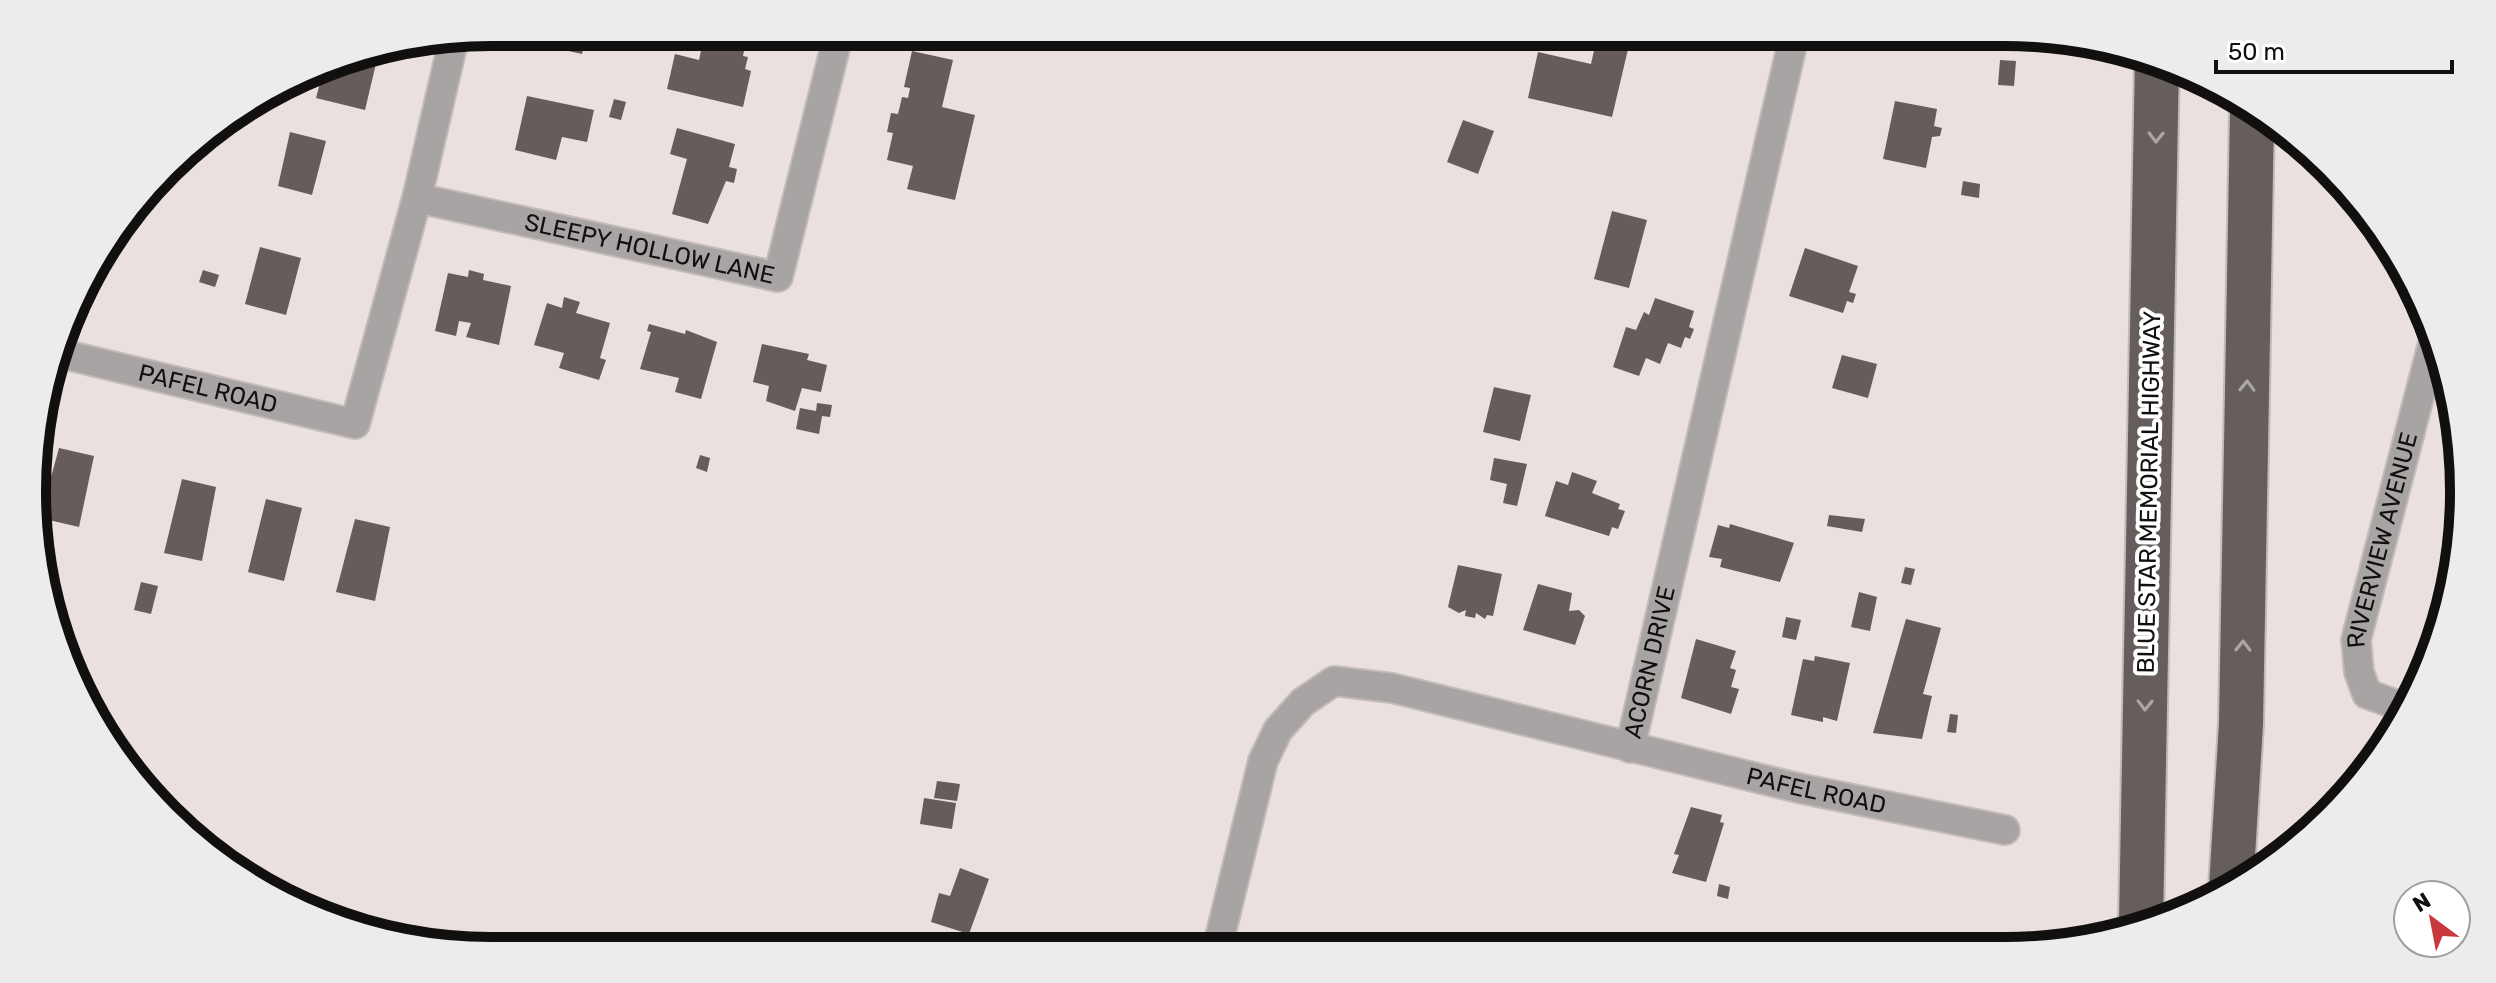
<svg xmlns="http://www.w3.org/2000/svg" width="2496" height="983" font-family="Rubik,sans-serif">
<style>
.building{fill:#655c5b}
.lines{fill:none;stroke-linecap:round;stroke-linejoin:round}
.street-casing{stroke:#c3baba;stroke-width:32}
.highway-casing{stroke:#c3baba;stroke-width:48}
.street{stroke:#a8a4a4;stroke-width:28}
.highway{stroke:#665d5d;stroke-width:44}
.oneway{stroke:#aba6a6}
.labels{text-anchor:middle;stroke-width:8;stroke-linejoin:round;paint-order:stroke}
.street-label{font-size:24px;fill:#120f0f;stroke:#fff}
.rim{fill:none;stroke:#120f0f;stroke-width:10}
</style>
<rect width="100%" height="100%" fill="#eae0df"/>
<g class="building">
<path d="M540,32H587L582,54L537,44Z"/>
<path d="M705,32H748L743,56L748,57L745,69L751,71L743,107L667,89L675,54L699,60Z"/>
<path d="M943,32H993L990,45Z"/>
<path d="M1597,37L1629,45L1612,117L1528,98L1538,52L1591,64Z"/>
<path d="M379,51L365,110L316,98L324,68L343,57Z"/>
<path d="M912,51L953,60L942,107L975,115L955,200L907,189L913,166L887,160L893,133L887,132L891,113L898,114L902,97L908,98L910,88L904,87Z"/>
<path d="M2000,60L2016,61L2014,86L1998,85Z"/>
<path d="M527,96L594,110L587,142L562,137L556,160L515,150Z"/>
<path d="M614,99L626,102L621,120L609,117Z"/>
<path d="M1895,101L1937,109L1934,126L1942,128L1940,136L1932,137L1926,168L1883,159Z"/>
<path d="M1463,120L1494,131L1478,174L1447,162Z"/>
<path d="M677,128L735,144L729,167L737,169L734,183L726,181L708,224L672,214L687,159L670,154Z"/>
<path d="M290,132L326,141L312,195L278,186Z"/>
<path d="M1963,181L1980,184L1979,198L1961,195Z"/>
<path d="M1612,211L1647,220L1629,288L1594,279Z"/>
<path d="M260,247L301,258L286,315L245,304Z"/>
<path d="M1805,248L1858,266L1849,292L1856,294L1853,303L1847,301L1843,313L1789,296Z"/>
<path d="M203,270L219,275L215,287L199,282Z"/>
<path d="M469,270L484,274L483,280L511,286L499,345L466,337L471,323L459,321L456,336L435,331L448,273L468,277Z"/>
<path d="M564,297L580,302L576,313L610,323L600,358L606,360L599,380L559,368L564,353L534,345L547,303L562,308Z"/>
<path d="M1655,298L1694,311L1689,327L1694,329L1690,339L1685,337L1681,348L1668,343L1660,364L1646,358L1639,376L1613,367L1626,327L1636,330L1644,312L1649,315Z"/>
<path d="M649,324L685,334L686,330L717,342L701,399L675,392L679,378L640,369L651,332L647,331Z"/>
<path d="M762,344L809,354L807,360L827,365L821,392L802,388L795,411L766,401L769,386L753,382Z"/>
<path d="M1842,355L1877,364L1868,398L1832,388Z"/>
<path d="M1494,387L1531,395L1520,441L1483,432Z"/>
<path d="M817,403L832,405L830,417L822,416L819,434L796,429L800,408L816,411Z"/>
<path d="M59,448L94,456L79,527L40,518Z"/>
<path d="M700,455L710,458L707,472L696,468Z"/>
<path d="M1494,458L1527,464L1517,506L1503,503L1507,484L1490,480Z"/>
<path d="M1572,472L1597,481L1592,493L1620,504L1618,509L1625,511L1618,529L1612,527L1609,536L1545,516L1556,481L1568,485Z"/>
<path d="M182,479L216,487L202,561L164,553Z"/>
<path d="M266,499L302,508L284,581L248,572Z"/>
<path d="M1829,515L1865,519L1862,532L1827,526Z"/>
<path d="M355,519L390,527L375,601L336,592Z"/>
<path d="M1730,524L1794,543L1780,582L1720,567L1722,559L1709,557L1718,525L1729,528Z"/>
<path d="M1458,565L1502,574L1493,616L1487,615L1485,619L1476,613L1475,618L1465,616L1466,610L1459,613L1448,607Z"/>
<path d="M1905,567L1915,569L1911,585L1901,583Z"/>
<path d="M2446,567L2449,568L2443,614L2431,609Z"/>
<path d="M141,582L158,586L151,614L134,610Z"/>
<path d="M1538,584L1572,593L1569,611L1579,610L1585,616L1575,645L1523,630Z"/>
<path d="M1859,592L1877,597L1870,631L1851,627Z"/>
<path d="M1786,617L1801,620L1796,640L1782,637Z"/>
<path d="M1906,619L1941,628L1923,694L1932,696L1922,739L1873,733Z"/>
<path d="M1696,639L1736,651L1730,668L1736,670L1731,687L1739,689L1731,714L1681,698Z"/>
<path d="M1815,656L1850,663L1837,721L1823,717V722L1791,715L1803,659L1814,661Z"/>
<path d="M1950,714L1958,715L1956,733L1947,732Z"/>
<path d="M937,781L960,784L957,801L934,798Z"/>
<path d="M924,798L956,803L952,829L920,824Z"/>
<path d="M1691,807L1722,815L1720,822L1724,823L1706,882L1672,873L1679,855L1674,854Z"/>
<path d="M960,868L989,879L969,934L931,922L939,893L950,896Z"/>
<path d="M1719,884L1730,887L1728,899L1717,896Z"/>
</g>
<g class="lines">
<g class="street-casing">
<g id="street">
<path id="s1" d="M417,198L778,277L839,32"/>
<path id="s2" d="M62,354L355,424L417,198L454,38"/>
<path id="s3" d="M2406,708L2367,694L2359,672L2356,640L2432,347"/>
<path id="s4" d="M1630,748L1795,32"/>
<path id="s5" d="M1217,949L1263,761L1278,730L1303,702L1334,681L1392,688L1798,788L2005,830"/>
</g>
</g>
<g class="highway-casing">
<g id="highway">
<path d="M2231,888L2241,724L2252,114"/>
<path d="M2141,924L2157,59"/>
</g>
</g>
<use href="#street" class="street"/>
<use href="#highway" class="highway"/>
</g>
<defs><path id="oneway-chevron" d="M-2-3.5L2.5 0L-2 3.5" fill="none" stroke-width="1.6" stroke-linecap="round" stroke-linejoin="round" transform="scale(2)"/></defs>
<g class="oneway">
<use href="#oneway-chevron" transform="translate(2156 137) rotate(91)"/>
<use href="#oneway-chevron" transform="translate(2247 386) rotate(-89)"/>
<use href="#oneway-chevron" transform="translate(2243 646) rotate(-89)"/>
<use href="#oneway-chevron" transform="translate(2145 705) rotate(91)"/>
</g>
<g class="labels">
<g class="street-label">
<text dy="8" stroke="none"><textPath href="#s1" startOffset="238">SLEEPY HOLLOW LANE</textPath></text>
<text dy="8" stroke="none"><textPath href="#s2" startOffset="150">PAFEL ROAD</textPath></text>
<text transform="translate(2149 492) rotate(-89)" y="8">BLUE STAR MEMORIAL HIGHWAY</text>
<text dy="8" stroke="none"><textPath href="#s3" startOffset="200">RIVERVIEW AVENUE</textPath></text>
<text dy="8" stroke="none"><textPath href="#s4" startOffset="88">ACORN DRIVE</textPath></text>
<text dy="8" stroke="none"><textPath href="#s5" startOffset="798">PAFEL ROAD</textPath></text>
</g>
</g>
<path d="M0 0H2496V983H0ZM491 46H2005A445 445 0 0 1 2450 491V492A445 445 0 0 1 2005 937H491A445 445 0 0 1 46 492V491A445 445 0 0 1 491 46Z" fill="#ececec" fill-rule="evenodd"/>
<path class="rim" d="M491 46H2005A445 445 0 0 1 2450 491V492A445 445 0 0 1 2005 937H491A445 445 0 0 1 46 492V491A445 445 0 0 1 491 46Z"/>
<g transform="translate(2432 919) rotate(328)"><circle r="38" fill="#ffffff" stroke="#a09f9f" stroke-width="2"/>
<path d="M0-6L14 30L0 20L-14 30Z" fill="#c93a3f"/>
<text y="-12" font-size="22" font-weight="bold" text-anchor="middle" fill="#120f0f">N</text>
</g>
<path d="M2216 60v12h236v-12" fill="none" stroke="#120f0f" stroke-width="4"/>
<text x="2228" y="60" font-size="24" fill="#120f0f" stroke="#ffffff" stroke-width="6" paint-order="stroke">50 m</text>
</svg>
